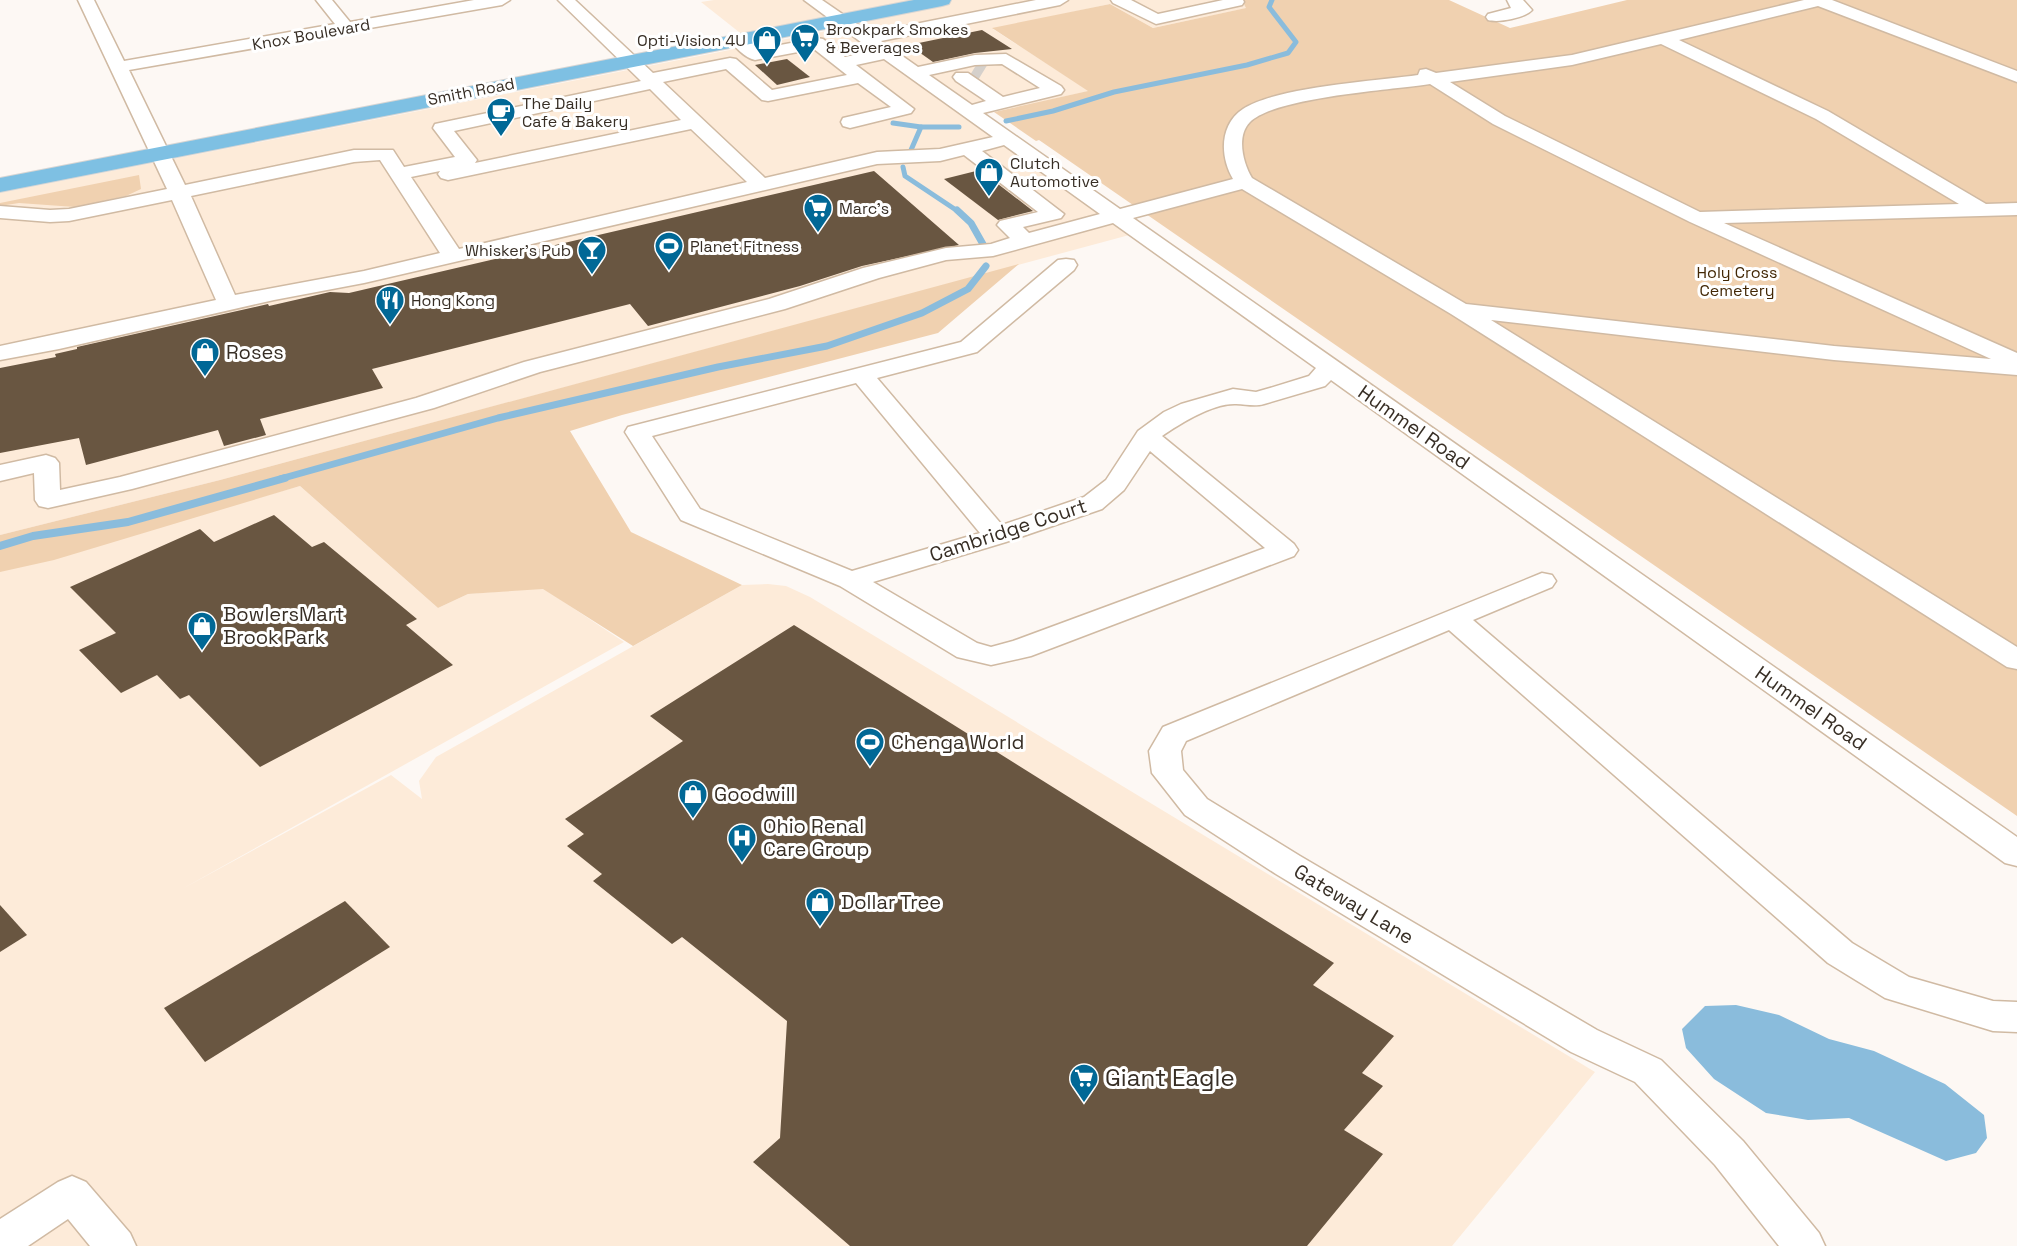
<svg xmlns="http://www.w3.org/2000/svg" width="2017" height="1246" font-family="'Space Grotesk',sans-serif">
<style>
.built{fill:#fdebd9}
.green{fill:#f0d1b0}
.water{fill:#8abcdc}
.lines{fill:none;stroke-linecap:round;stroke-linejoin:round}
.stream-far2{stroke:#8abcdc;stroke-width:5}
.stream-far1{stroke:#8abcdc;stroke-width:7}
.stream{stroke:#8abcdc;stroke-width:8}
.building{fill:#695641}
.minor-tunnel{stroke:#d5d0cb;stroke-width:18;stroke-dasharray:18 9;stroke-linecap:butt}
.minor-casing{stroke:#d0baa3;stroke-width:3}
.major-casing{stroke:#d7d5d3;stroke-width:2}
.minor{fill:#fff;fill-rule:evenodd}
.major{fill:#7ec0e3;fill-rule:evenodd}
.labels{text-anchor:middle;stroke-width:6;stroke-linejoin:round;paint-order:stroke}
.far-poi-label{font-size:16px;fill:#372e25;stroke:#fff;text-anchor:start}
.far-street-label{font-size:16px;fill:#372e25;stroke:#fff}
.far-park-label{font-size:16px;fill:#432806;stroke:#fff}
.poi-label{font-size:20px;fill:#372e25;stroke:#fff;text-anchor:start}
.street-label{font-size:20px;fill:#372e25;stroke:#fff}
.near-poi-label{font-size:24px;fill:#372e25;stroke:#fff;text-anchor:start}
</style>
<rect width="100%" height="100%" fill="#fdf8f4"/>
<g class="built">
<path d="M714,0H1242L1247,8L1153,28L1110,4L993,29L1089,91L981,115L842,17L744,36L701,2Z"/>
<path d="M832,30L845,32L1133,234L220,480L0,535V193Z"/>
<path d="M300,486L438,608L468,594L543,588L624,642L182,889L391,775L422,799L419,781L436,757L742,585L768,584L786,586L810,597L1595,1072L1452,1246H0V570Z"/>
</g>
<g class="green">
<path d="M1242,0H1449L1510,28L1627,0H2017V816L1039,140L1036,141L994,112L1088,91L992,28L1110,4L1153,28L1246,8Z"/>
<path d="M139,175L141,189L126,196L75,207L19,203L0,206V203Z"/>
<path d="M1019,264L938,333L622,415L570,431L631,532L742,585L633,646L543,589L468,594L438,608L300,486L54,560L0,572V535L220,480Z"/>
</g>
<path class="water" d="M1736,1005L1779,1015L1829,1039L1874,1051L1945,1084L1984,1115L1987,1138L1976,1153L1946,1161L1849,1118L1808,1120L1766,1113L1714,1079L1686,1048L1682,1029L1705,1006Z"/>
<g class="lines">
<g class="stream-far2">
<path d="M1006,121L1053,111L1114,92L1247,65L1288,53L1296,42L1269,7L1272,0"/>
<path d="M893,123L921,127"/>
<path d="M911,150L921,127H959"/>
<path d="M903,167L905,176L959,212"/>
</g>
<g class="stream-far1">
<path d="M957,210L971,223L984,246"/>
<path d="M280,479L498,418L718,367L827,346L922,313L968,289L986,266"/>
</g>
<path class="stream" d="M0,546L33,536L128,522L285,478"/>
</g>
<g class="building">
<path d="M982,30L1012,49L975,53L933,62L909,45Z"/>
<path d="M787,59L810,77L777,85L755,65Z"/>
<path d="M980,170L1033,211L998,220L944,179Z"/>
<path d="M874,171L959,245L862,266L800,286L648,326L630,304L372,369L383,388L260,419L266,435L224,446L218,430L86,465L79,438L0,453V368L56,357L55,354L77,349V347L268,304L269,306L330,292L349,293Z"/>
<path d="M274,515L312,547L324,542L417,619L406,625L453,665L260,767L189,695L180,699L157,675L121,693L79,650L116,633L70,587L200,529L214,542Z"/>
<path d="M794,625L1334,963L1313,985L1394,1036L1362,1073L1383,1086L1344,1130L1383,1154L1307,1246H850L753,1162L780,1138L787,1021L682,937L672,944L593,881L602,874L567,846L584,834L565,819L683,741L650,716Z"/>
<path d="M345,901L390,947L205,1062L164,1008Z"/>
<path d="M0,905L27,935L0,952Z"/>
</g>
<g class="lines">
<path class="minor-tunnel" d="M975,67L983,72"/>
<g class="minor-casing">
<g id="minor">
<path d="M78,0H94L124,61L335,24L316,0H332L350,22L474,0H510L502,5L129,70L185,185L354,150H393L404,167L455,157L433,128L435,124L641,81L558,0H575L653,73L730,58L736,59L772,90L847,75L814,49L755,60C745,58 735,47 729,39L731,35H743L759,49L817,38L823,39L845,57L873,51L804,0H822L870,33L1036,0H1068L1060,5L881,41L918,67L975,55L1006,54L1061,86L1064,90L1061,94L983,113L1120,209L1233,179C1220,157 1219,125 1243,109C1276,87 1376,81 1418,75L1420,70L1426,69L1436,73L1572,55L1804,0H1832L2017,71V82L1818,6L1679,40L1828,111L1986,204L2017,203V215L1724,223L2017,353V375L1834,360L1491,320L2017,647V669L2007,667L1451,314L1242,189L1133,218L2017,837V866L2005,863L1331,380L1325,386L1264,404C1254,407 1246,404 1236,404C1213,403 1181,423 1162,436L1294,544L1298,550L1294,556L1031,656L991,665L957,657L840,586L681,520L625,432L628,427L961,342L1058,260L1066,259L1074,260L1077,265L1074,270L977,352L877,378L1002,525L1084,497L1106,480L1138,431L1164,412L1181,404L1233,389L1256,392L1270,388L1309,376L1316,368L1113,223L993,256L946,260L879,278L785,309L540,372L434,408L132,489L48,508L39,506L35,500L34,473L0,481V465L46,455L55,458L59,463L60,490L120,477L416,398L524,362L769,299L863,268L946,248L991,244L1010,238L997,225L1000,221L1038,212L964,155L940,161L877,164L364,283L274,300L59,349L0,360V346L216,300L172,200L69,221L50,222L0,218V206L50,210L69,209L167,189ZM1661,44L1816,119L1959,204L1700,212L1505,116L1450,82L1572,65ZM884,59L993,137L940,149L877,152L765,178L663,82L726,69L762,100L768,101L858,83L891,107L843,118L841,122L843,126L850,128L911,113L914,109L856,65ZM1002,64L1040,88L1003,97L968,73H956L953,77L956,81L986,101L972,105L929,75L975,65ZM1430,84L1493,124L1690,222L1991,359L1834,346L1466,304L1252,178C1243,163 1236,136 1250,122C1275,97 1392,90 1430,84ZM650,89L681,120L475,163L477,160L454,131ZM691,129L747,182L459,249L411,177L440,171L438,174L441,178L448,180ZM1004,145L1100,214L1029,233L1023,227L1061,218L1064,214L982,151ZM380,160L440,253L364,271L235,295L191,196L354,162ZM856,383L980,533L852,571L700,509L652,436ZM1150,451L1265,548L1013,641L991,647L977,643L873,582L1006,542L1102,509L1124,490Z"/>
<path d="M1111,0H1131L1158,14L1223,0H1243L1244,2L1242,5L1156,24L1113,3Z"/>
<path d="M1507,0H1523L1532,10C1525,18 1499,23 1488,20L1486,17L1488,14L1511,8Z"/>
<path d="M1542,573L1552,575L1556,581L1552,587L1473,620L1852,943L1909,977L1993,1001L2017,1002V1032L1993,1031L1885,998L1828,963L1449,630L1186,741L1181,751L1183,770L1207,799L1300,856L1597,1030L1661,1060L1743,1141L1819,1233L1825,1246H1779L1715,1165L1635,1082L1571,1052L1276,874L1185,815L1152,773L1149,751L1163,727Z"/>
<path d="M72,1176L86,1182L130,1233L136,1246H90L68,1219L28,1246H0V1219L58,1182Z"/>
</g>
</g>
<g class="major-casing">
<path id="major" d="M914,0H951L949,4L942,6L0,192V178Z"/>
</g>
<use href="#minor" class="minor"/>
<use href="#major" class="major"/>
</g>
<defs>
<g id="supermarket-pin" transform="scale(1.5)"><path d="M0 17L-7.5 6A9.5 9.5 0 1 1 7.5 6Z" fill="#016896" stroke="#fff"/><path d="M-6-5.5h2.5l.6 2H6L4.5 2H-2.5L-4.4-4H-6ZM-1.5 3.2a1.3 1.3 0 1 0 .1 0ZM3 3.2a1.3 1.3 0 1 0 .1 0Z" fill="#fff"/></g>
<g id="shop-pin" transform="scale(1.5)"><path d="M0 17L-7.5 6A9.5 9.5 0 1 1 7.5 6Z" fill="#016896" stroke="#fff"/><path d="M-5-2.5h2.3a2.7 3.5 0 0 1 5.4 0H5L5.5 6h-11ZM-1.5-2.5h3a1.5 2.3 0 0 0-3 0Z" fill="#fff"/></g>
<g id="cafe-pin" transform="scale(1.5)"><path d="M0 17L-7.5 6A9.5 9.5 0 1 1 7.5 6Z" fill="#016896" stroke="#fff"/><path d="M-5.5-4.5H6V0H3Q3 3.5 0 3.5H-2.5Q-5.5 3.5-5.5 0ZM3-3.2v2h1.7v-2ZM-6 4.5H4V6H-6Z" fill="#fff"/></g>
<g id="stadium-pin" transform="scale(1.5)"><path d="M0 17L-7.5 6A9.5 9.5 0 1 1 7.5 6Z" fill="#016896" stroke="#fff"/><path d="M0-5a6.5 5 0 1 0 0 10a6.5 5 0 1 0 0-10ZM-3.5-1.8h7v3.6h-7Z" fill="#fff"/></g>
<g id="bar-pin" transform="scale(1.5)"><path d="M0 17L-7.5 6A9.5 9.5 0 1 1 7.5 6Z" fill="#016896" stroke="#fff"/><path d="M-6-5H6L.8 .8V4.5H3.5V6h-7V4.5H-.8V.8Z" fill="#fff"/></g>
<g id="restaurant-pin" transform="scale(1.5)"><path d="M0 17L-7.5 6A9.5 9.5 0 1 1 7.5 6Z" fill="#016896" stroke="#fff"/><path d="M-5-6h1v4h1v-4h1v4h1v-4h1v5L-1.5 .5V6h-2V.5L-5-1ZM5-6V6H3V1.5H1.5Q1.5-4 5-6Z" fill="#fff"/></g>
<g id="hospital-pin" transform="scale(1.5)"><path d="M0 17L-7.5 6A9.5 9.5 0 1 1 7.5 6Z" fill="#016896" stroke="#fff"/><path d="M-5-5h3v3.5h4V-5h3V5h-3V1.5h-4V5h-3Z" fill="#fff"/></g>
</defs>
<g fill-rule="evenodd">
<use href="#supermarket-pin" x="805" y="38"/>
<use href="#shop-pin" x="767" y="40"/>
<use href="#cafe-pin" x="501" y="112"/>
<use href="#shop-pin" x="989" y="172"/>
<use href="#supermarket-pin" x="818" y="208"/>
<use href="#stadium-pin" x="669" y="246"/>
<use href="#bar-pin" x="592" y="250"/>
<use href="#restaurant-pin" x="390" y="300"/>
<use href="#shop-pin" x="205" y="352"/>
<use href="#shop-pin" x="202" y="626"/>
<use href="#stadium-pin" x="870" y="742"/>
<use href="#shop-pin" x="693" y="794"/>
<use href="#hospital-pin" x="742" y="838"/>
<use href="#shop-pin" x="820" y="902"/>
<use href="#supermarket-pin" x="1084" y="1078"/>
</g>
<g class="labels">
<g class="far-poi-label">
<text x="826" y="35">Brookpark Smokes<tspan x="826" dy="18">&amp; Beverages</tspan></text>
<text x="746" y="46" text-anchor="end">Opti-Vision 4U</text>
<text x="522" y="109">The Daily<tspan x="522" dy="18">Cafe &amp; Bakery</tspan></text>
<text x="1010" y="169">Clutch<tspan x="1010" dy="18">Automotive</tspan></text>
<text x="839" y="214">Marc's</text>
<text x="690" y="252">Planet Fitness</text>
<text x="571" y="256" text-anchor="end">Whisker's Pub</text>
<text x="411" y="306">Hong Kong</text>
</g>
<g class="far-street-label">
<text transform="translate(311 34) rotate(-10)" y="6">Knox Boulevard</text>
<text transform="translate(471 91) rotate(-11)" y="6">Smith Road</text>
</g>
<g class="far-park-label">
<text x="1737" y="278">Holy Cross<tspan x="1737" dy="18">Cemetery</tspan></text>
</g>
<g class="poi-label">
<text x="226" y="359">Roses</text>
<text x="223" y="621">BowlersMart<tspan x="223" dy="23">Brook Park</tspan></text>
<text x="891" y="749">Chenga World</text>
<text x="714" y="801">Goodwill</text>
<text x="763" y="833">Ohio Renal<tspan x="763" dy="23">Care Group</tspan></text>
<text x="841" y="909">Dollar Tree</text>
</g>
<g class="street-label">
<text transform="translate(1414 427) rotate(35)" y="7">Hummel Road</text>
<text transform="translate(1008 530) rotate(-18)" y="7">Cambridge Court</text>
<text transform="translate(1811 708) rotate(35)" y="7">Hummel Road</text>
<text transform="translate(1354 904) rotate(31)" y="7">Gateway Lane</text>
</g>
<g class="near-poi-label">
<text x="1105" y="1086">Giant Eagle</text>
</g>
</g>
</svg>
